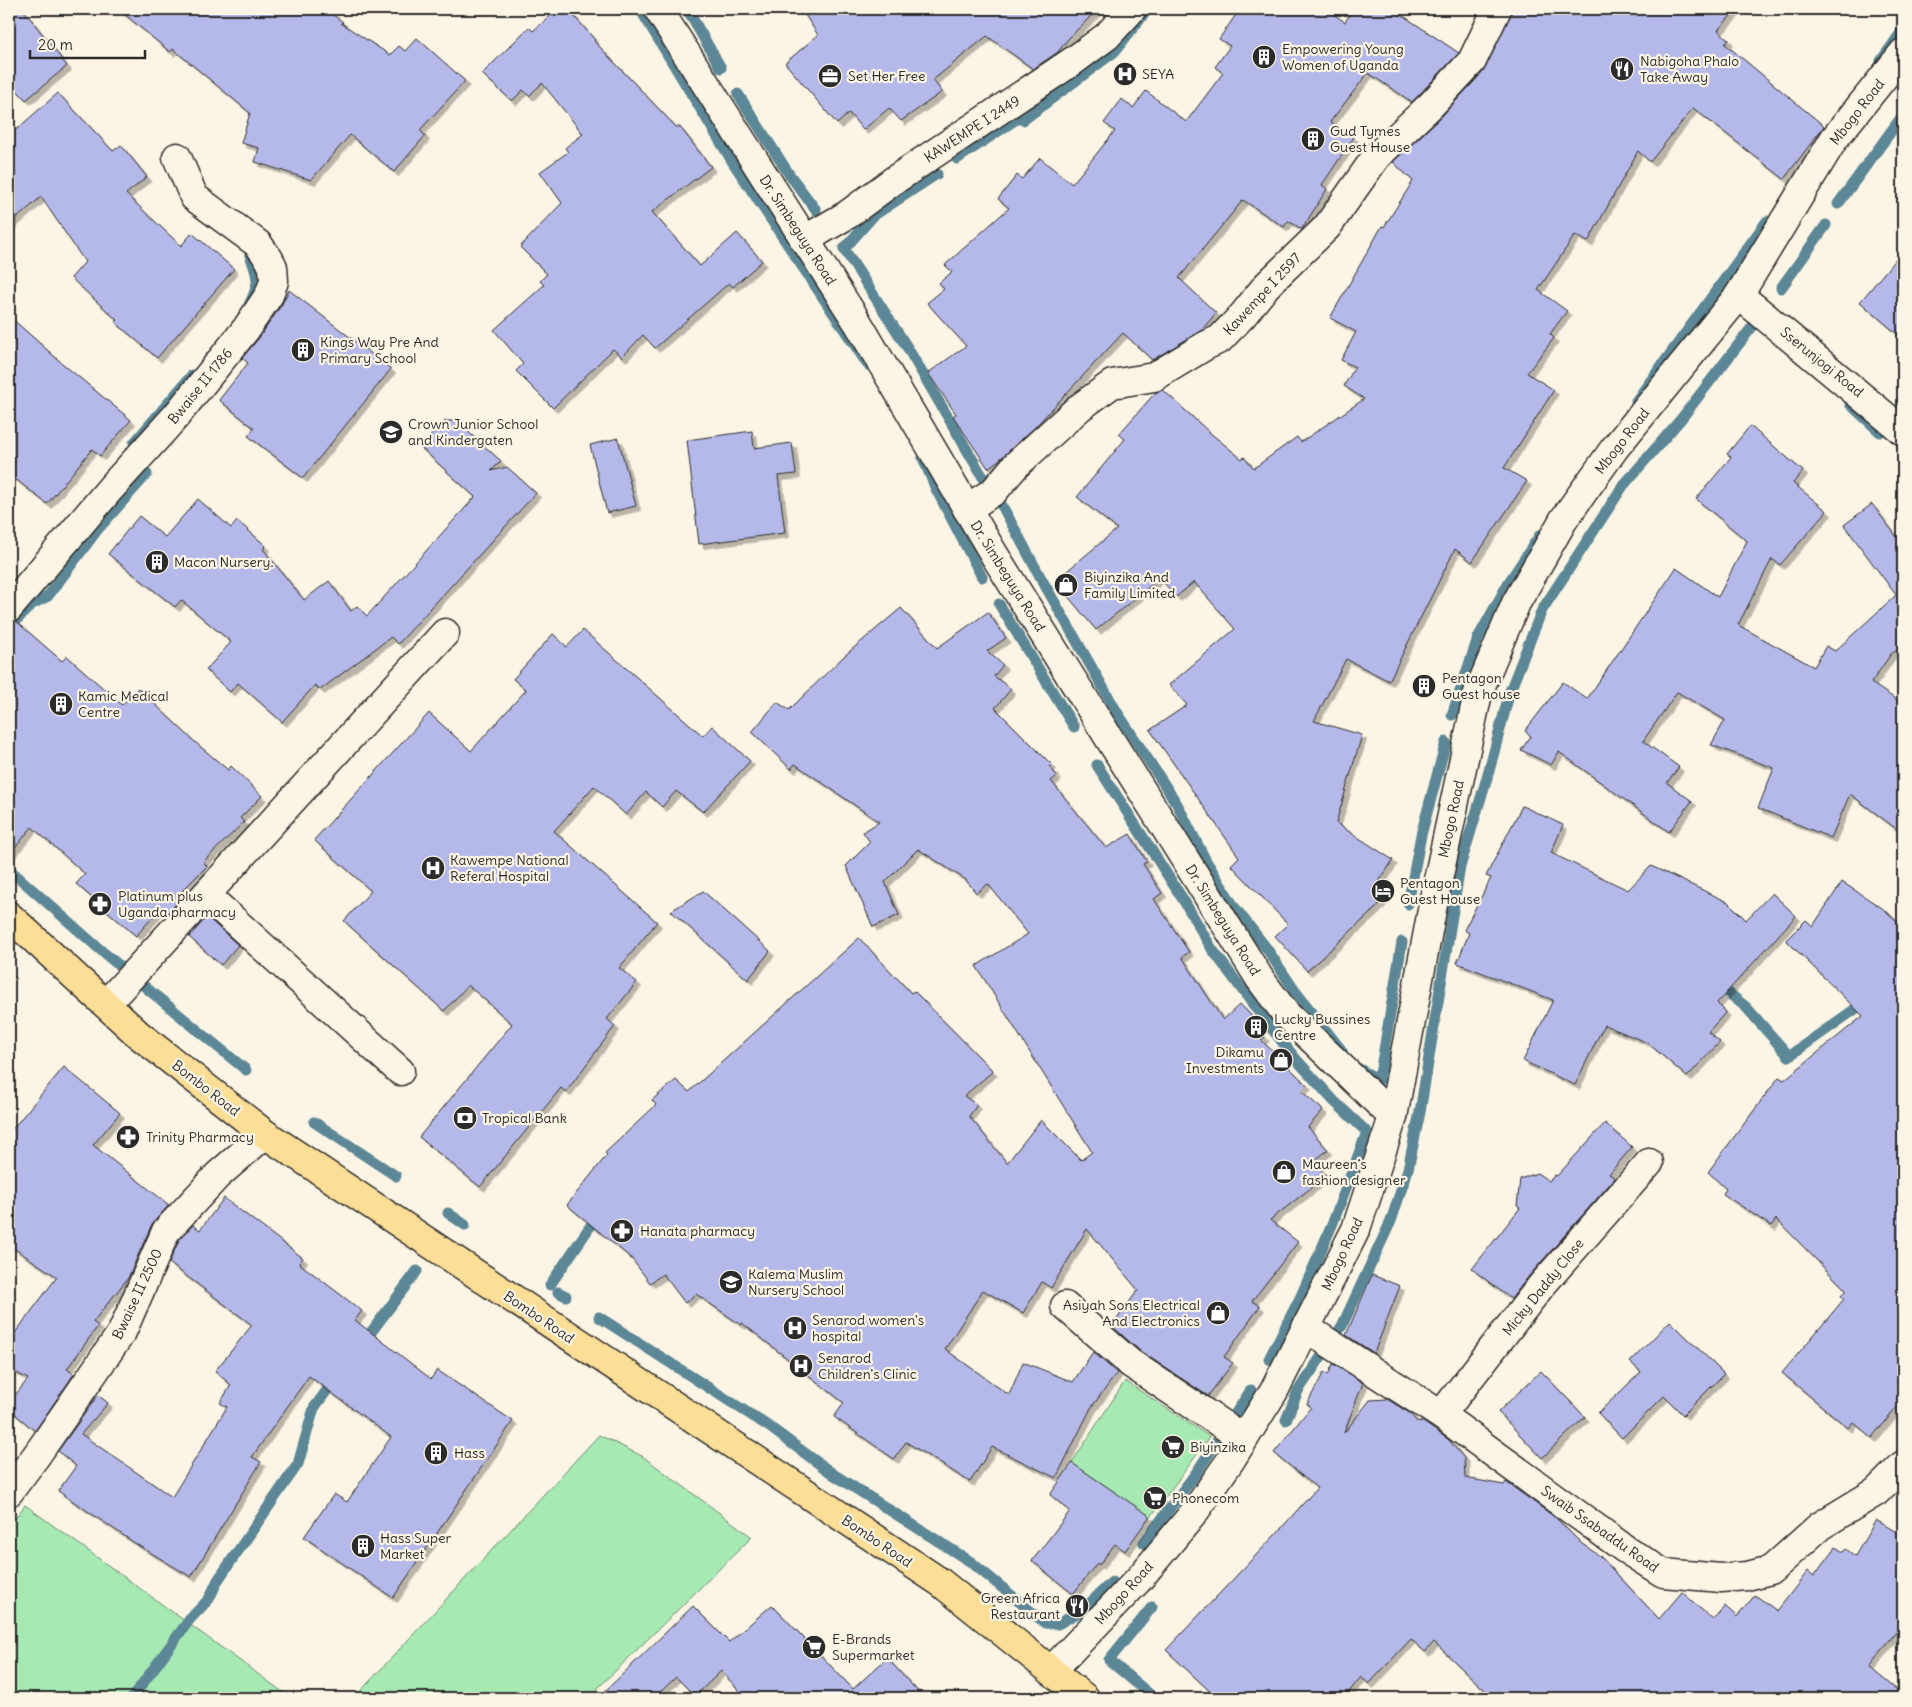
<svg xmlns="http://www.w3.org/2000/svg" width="1912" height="1707" font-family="Delius,sans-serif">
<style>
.green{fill:#a7e9b3;stroke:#698a6f}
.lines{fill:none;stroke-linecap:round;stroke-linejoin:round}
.stream{stroke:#5c8796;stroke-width:11}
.building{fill:#b5b9ea;stroke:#2b2b2b;filter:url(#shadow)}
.minor-casing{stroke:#2b2b2b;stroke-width:31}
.major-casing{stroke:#2b2b2b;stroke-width:31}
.minor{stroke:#fcf5e5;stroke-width:28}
.major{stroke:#fdde96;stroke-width:28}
.labels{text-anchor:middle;stroke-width:4.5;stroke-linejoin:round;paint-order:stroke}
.poi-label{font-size:14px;fill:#2b2b2b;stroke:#fcf5e5;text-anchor:start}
.street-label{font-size:14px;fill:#2b2b2b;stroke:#fcf5e5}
</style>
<defs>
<filter id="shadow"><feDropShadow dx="4.5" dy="4.5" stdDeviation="0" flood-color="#0004"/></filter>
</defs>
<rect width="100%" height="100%" fill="#fcf5e5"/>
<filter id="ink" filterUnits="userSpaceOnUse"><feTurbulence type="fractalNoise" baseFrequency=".02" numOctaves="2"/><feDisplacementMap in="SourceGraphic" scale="10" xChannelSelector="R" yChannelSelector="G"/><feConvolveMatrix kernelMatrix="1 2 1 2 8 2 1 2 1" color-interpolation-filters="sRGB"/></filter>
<g filter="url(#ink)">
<g class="green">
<path d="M1125,1381L1210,1437L1150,1518L1071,1464Z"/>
<path d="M599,1435L642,1456L752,1537L597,1689L606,1698H354Z"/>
<path d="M25,1505L291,1698H9V1526Z"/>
</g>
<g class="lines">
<g class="stream">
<path d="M640,9L732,161L868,365"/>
<path d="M687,9L721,68"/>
<path d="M1881,61L1903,30"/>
<path d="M738,94L789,174L816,210"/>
<path d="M957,159L1018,118L1023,120L1114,52L1148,9"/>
<path d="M937,174L873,216L844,249L907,347L984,479"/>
<path d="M1838,204L1903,115"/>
<path d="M1781,288L1826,225"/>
<path d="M249,305C261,281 258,278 250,255"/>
<path d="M1636,401L1767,221"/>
<path d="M1850,404L1880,432"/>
<path d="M134,443L192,375"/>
<path d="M923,458L936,489L982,577"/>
<path d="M999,500L1042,580L1117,712L1177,804L1205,859L1235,908L1267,949L1295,991L1342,1051"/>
<path d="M999,604L1074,727"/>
<path d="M9,628L32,604L48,596L98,529L147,474"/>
<path d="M1452,715L1478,638L1509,582L1540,535"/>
<path d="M1097,765L1184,901L1212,949L1258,1011L1295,1058L1334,1101L1367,1132L1332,1225L1301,1296L1269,1359"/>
<path d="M9,869L104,953L246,1070"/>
<path d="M1408,904L1421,835L1446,742"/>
<path d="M1716,983L1746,1007L1789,1056L1868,1000"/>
<path d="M1356,1067L1379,1080L1402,942"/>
<path d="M314,1122L396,1176"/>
<path d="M448,1213L465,1225"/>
<path d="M550,1285L600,1212"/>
<path d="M558,1292L566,1296"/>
<path d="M599,1317L771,1428L833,1474L971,1562L1045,1623L1058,1624L1084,1609L1112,1582"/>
<path d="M363,1343L417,1271"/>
<path d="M1286,1420L1298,1391L1342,1326L1391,1221L1408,1169L1420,1112L1460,867L1489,771L1510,691L1542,610L1623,486L1681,419L1759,318L1764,323"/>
<path d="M1144,1543L1196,1473L1251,1390"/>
<path d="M1152,1607L1109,1660L1154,1698"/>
<path d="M132,1698L190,1619L209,1599L218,1580L298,1464L314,1408L336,1378"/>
</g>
</g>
<g class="building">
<path d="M9,9H23L67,66L26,100L9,82Z"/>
<path d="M118,9H325L343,22L341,23L390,55L399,46L405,51L417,38L465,81L420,130L425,136L394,172L350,135L311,180L255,162L259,148L241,143L250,113L173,49L170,52Z"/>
<path d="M558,9H568L595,40L594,41L676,127H680L711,167L652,212L700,266L737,233L762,261L733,287L729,283L655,348L643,335L622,357L613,349L553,408L516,371L523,364L494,330L544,285L540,281L547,274L520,247L562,203L540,172L568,152L565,148L583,134L542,83L529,96L523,90L512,101L482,74L529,27L533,31Z"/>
<path d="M801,9H1098L1067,40L1058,52L1033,69L987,36L933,80L942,92L901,121L889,108L863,130L849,113L837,124L785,63L818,35Z"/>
<path d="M1240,9H1326L1345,22L1353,9H1393L1459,53L1412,102L1368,73L1330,122L1354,137L1322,185L1327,189L1302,229L1288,221L1284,227L1243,200L1179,278L1216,313L1201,331L1152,360L1123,333L1034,428L999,460L988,468L953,416L956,414L928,373L966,346L927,303L944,289L939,283L952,272L945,265L1009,208L998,199L1017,175L1022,179L1040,158L1072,184L1115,131L1104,123L1122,99L1133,108L1146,91L1186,122L1223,73L1215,67L1230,46L1219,39Z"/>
<path d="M1513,9H1737L1718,30L1729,40L1725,44L1824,126L1784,179L1693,108L1650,162L1638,151L1588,242L1575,235L1538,290L1567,311L1550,334L1554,338L1527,373L1554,390L1504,468L1527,481L1472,562L1455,549L1389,681L1346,659L1314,721L1362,735L1336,823L1393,860L1375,888L1386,896L1375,909L1307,971L1275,936L1288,924L1231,865L1239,857L1150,730L1187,705L1169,685L1235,629L1194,582L1176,597L1160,578L1096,630L1055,581L1117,529L1077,497L1125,439L1119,434L1155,393L1163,390L1209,432L1242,459L1244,457L1254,468L1297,437L1301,442L1364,399L1344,386L1355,367L1341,360L1356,332L1330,318L1382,226L1384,227L1413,181L1393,162L1442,116L1483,72Z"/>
<path d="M58,93L113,151L121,145L147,177L126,194L181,246L192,233L234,269L157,358L115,322L117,320L71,278L85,262L41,197L9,225V136Z"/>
<path d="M1903,250V339L1860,302Z"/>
<path d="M289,290L391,369L303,478L248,436L254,428L219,400L248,363L242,358L259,338L282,304Z"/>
<path d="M9,316L63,364L131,420L100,456L92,449L47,504L9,474Z"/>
<path d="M445,421H456L501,461L491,471L507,467L536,493L398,644L391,637L320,690L315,685L282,722L238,683L230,692L206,670L231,642L181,600L175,607L108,554L139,516L165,537L198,499L231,528L237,521L240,523L266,546L263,549L304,600L329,581L351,611L357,606L367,616L475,497L420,447Z"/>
<path d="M1750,426L1803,471L1793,483L1827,511L1780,565L1772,559L1738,625L1814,667L1826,646L1835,651L1896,595L1844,525L1872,504L1903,545V646L1891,654L1871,683L1903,704V834L1850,794L1831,838L1758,808L1774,768L1711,745L1725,720L1677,692L1643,741L1679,767L1667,783L1692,801L1669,832L1559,752L1551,765L1521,750L1531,736L1525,731L1563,682L1587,699L1676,568L1718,597L1747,541L1696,499L1731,457L1727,454Z"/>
<path d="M752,431L754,448L792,443L796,474L778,476L785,533L699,544L687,440Z"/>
<path d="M618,438L636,506L607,513L590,445Z"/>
<path d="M901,608L937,648L988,612L1006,638L987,651L1003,665L994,676L1011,689L995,708L1052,765L1050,767L1057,776L1051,781L1106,848L1130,834L1147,862L1143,864L1162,893L1154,899L1189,952L1182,957L1223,1020L1240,1004L1263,1028L1259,1031L1265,1037L1261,1040L1307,1085L1301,1091L1323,1110L1308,1127L1328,1150L1314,1161L1326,1176L1270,1220L1298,1242L1252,1301L1260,1306L1224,1357L1233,1363L1208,1396L1140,1351L1112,1326L1138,1290L1087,1229L1051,1288L1042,1282L1023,1313L983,1290L945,1349L1009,1395L1023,1362L1073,1382L1093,1352L1117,1373L1091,1408L1056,1478L992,1447L970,1482L906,1442L894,1459L834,1417L844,1403L742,1323L741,1325L696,1294L685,1303L663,1274L650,1283L631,1258L567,1205L607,1155L605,1153L656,1105L652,1100L676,1080L689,1092L859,938L911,993L914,991L993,1071L964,1096L977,1105L969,1116L1007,1163L1041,1120L1081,1160L1092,1152L976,966L1028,934L988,884L976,893L966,880L918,849L885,882L899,915L873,927L846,866L870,842L863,832L879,822L795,764L791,769L752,732L777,702L789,710L843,657Z"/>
<path d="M16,621L62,661L67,656L122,705L138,688L195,742L228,770L231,766L262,796L240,818L244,822L203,862L207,866L182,891L185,894L165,916L159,910L136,936L76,884L85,874L32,827L9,855V623Z"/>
<path d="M583,630L703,736L712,726L750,761L703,812L676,791L662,807L646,792L626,815L594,786L554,831L657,922L619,968L637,982L607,1019L615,1026L566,1092L561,1088L480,1187L419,1137L512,1024L468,985L444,1011L344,921L371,891L314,840L429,713L471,751L526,690L513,679L553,634L567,647Z"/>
<path d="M1522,806L1563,825L1551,853L1628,890L1651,866L1728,902L1746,920L1772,893L1796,916L1717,1003L1726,1012L1708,1032L1720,1042L1687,1077L1648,1043L1604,1025L1575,1085L1523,1061L1553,1000L1457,963L1469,933L1464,930L1491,878L1486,876Z"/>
<path d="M1842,882L1885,910L1903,927V1400L1872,1438L1853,1422L1848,1428L1782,1373L1844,1299L1841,1296L1846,1290L1776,1219L1771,1226L1723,1194L1726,1189L1708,1172L1779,1077L1784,1080L1863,1016L1786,940L1806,920L1813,926Z"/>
<path d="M703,891L770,951L748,980L671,911Z"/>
<path d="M207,917L238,945L221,965L189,937Z"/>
<path d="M64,1067L120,1113L93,1145L169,1205L152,1224L128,1278L93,1322L98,1326L67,1369L74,1374L35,1431L9,1409V1403L28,1379L9,1369V1341L57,1277L9,1245V1133Z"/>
<path d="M1605,1123L1632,1147L1609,1174L1615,1178L1529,1276L1511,1299L1472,1269L1520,1208L1517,1206L1520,1179L1537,1173L1549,1181L1555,1175L1557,1176Z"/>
<path d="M224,1198L303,1258L299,1263L362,1311L355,1320L431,1379L437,1370L513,1421L393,1598L304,1537L334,1494L347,1502L391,1437L309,1376L252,1457L261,1462L191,1577L136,1544L58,1491L76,1466L58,1451L98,1395L108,1403L81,1434L172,1497L227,1407L220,1403L231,1385L215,1371L252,1325L169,1263L179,1240L193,1225L200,1230Z"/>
<path d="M1372,1275L1400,1286L1374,1353L1346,1335Z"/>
<path d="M1670,1321L1724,1374L1683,1415L1664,1396L1622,1438L1598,1413L1641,1372L1630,1362Z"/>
<path d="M1333,1364L1363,1383L1344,1433L1370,1400L1387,1399L1411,1414L1416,1421L1423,1422L1449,1440L1464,1458L1465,1478L1504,1485L1506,1482L1556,1518L1582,1544L1600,1556L1659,1619L1682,1592L1713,1620L1725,1606L1737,1617L1755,1595L1777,1611L1808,1571L1814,1576L1836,1547L1843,1552L1846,1549L1855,1556L1876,1520L1903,1536V1623L1869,1667L1903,1695V1698H1493L1434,1642L1425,1652L1411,1639L1369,1684L1361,1677L1344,1698H1217L1166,1650L1277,1533L1317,1488L1274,1453L1311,1407L1307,1404L1324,1372L1328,1375Z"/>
<path d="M1541,1371L1585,1417L1542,1458L1498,1412Z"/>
<path d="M1072,1463L1150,1516L1125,1551L1115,1544L1099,1565L1097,1563L1073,1594L1032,1561L1070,1511L1050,1495Z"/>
<path d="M772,1605L853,1689L887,1658L924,1698H746L721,1671L695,1696L676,1677L654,1698H598L693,1606L729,1642Z"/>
</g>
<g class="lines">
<g class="minor-casing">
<g id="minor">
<path d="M658,9L858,323L995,556L1260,979L1286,1014L1393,1117"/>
<path d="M804,240L847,215L893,181L1076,59L1107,36L1132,9"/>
<path d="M1739,295L1903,431"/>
<path d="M967,509L994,491L1016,465L1079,408L1112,384L1154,377L1205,346L1220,339L1243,315L1267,285L1327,227L1376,157L1431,105L1472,61L1497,9"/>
<path d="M9,608L110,489L176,416L246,329L269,295L274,281L273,267L269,259L258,244L194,197L177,157"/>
<path d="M206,895L400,1071"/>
<path d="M106,1004L445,633"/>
<path d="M1065,1306L1130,1363L1244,1439"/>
<path d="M1306,1328L1441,1415L1625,1549L1663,1573L1721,1578L1747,1576L1771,1570L1820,1526L1876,1492L1903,1465"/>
<path d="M1441,1415L1541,1286L1649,1163"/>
<path d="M9,1492L36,1456L122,1332L166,1231L218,1175L265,1134"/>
<path d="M1052,1670L1139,1579L1193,1514L1230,1461L1274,1391L1356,1229L1393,1117L1435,894L1478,693L1516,603L1564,519L1614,449L1739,295L1834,139L1903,53"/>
</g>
</g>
<g class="major-casing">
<path id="major" d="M9,916L139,1035L265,1134L940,1582L1085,1698"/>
</g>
<use href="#minor" class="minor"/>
<use href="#major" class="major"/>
</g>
</g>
<defs>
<g id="building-disc" transform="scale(1.25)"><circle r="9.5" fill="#2b2b2b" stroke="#fcf5e5"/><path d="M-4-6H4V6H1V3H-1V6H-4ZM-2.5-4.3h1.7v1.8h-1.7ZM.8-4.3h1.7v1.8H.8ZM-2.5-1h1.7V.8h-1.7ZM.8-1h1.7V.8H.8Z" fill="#fff"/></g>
<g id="restaurant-disc" transform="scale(1.25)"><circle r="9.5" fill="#2b2b2b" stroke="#fcf5e5"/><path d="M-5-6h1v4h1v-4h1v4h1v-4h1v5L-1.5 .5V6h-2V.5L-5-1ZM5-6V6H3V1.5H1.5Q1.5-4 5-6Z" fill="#fff"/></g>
<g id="hospital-disc" transform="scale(1.25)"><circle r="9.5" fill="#2b2b2b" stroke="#fcf5e5"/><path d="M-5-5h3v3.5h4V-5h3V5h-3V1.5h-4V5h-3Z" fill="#fff"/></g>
<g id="office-disc" transform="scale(1.25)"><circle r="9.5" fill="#2b2b2b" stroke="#fcf5e5"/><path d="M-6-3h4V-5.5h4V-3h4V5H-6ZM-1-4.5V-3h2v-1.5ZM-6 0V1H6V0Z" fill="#fff"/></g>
<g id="school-disc" transform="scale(1.25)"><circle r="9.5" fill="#2b2b2b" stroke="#fcf5e5"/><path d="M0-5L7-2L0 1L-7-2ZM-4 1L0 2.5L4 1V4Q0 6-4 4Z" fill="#fff"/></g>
<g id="shop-disc" transform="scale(1.25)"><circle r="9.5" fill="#2b2b2b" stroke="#fcf5e5"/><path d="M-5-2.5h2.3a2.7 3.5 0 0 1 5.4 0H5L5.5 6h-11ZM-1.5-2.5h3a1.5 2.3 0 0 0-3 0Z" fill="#fff"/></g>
<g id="hotel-disc" transform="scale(1.25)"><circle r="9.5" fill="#2b2b2b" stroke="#fcf5e5"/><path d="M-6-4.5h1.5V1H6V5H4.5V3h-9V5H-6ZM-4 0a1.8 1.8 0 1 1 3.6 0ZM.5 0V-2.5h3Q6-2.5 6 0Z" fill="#fff"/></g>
<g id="pharmacy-disc" transform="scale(1.25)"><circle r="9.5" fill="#2b2b2b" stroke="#fcf5e5"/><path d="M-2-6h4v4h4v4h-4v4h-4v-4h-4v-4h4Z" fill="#fff"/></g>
<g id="bank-disc" transform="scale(1.25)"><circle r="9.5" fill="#2b2b2b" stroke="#fcf5e5"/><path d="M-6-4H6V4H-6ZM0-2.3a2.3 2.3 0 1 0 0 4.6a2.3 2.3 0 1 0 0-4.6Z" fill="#fff"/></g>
<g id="supermarket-disc" transform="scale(1.25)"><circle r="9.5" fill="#2b2b2b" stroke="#fcf5e5"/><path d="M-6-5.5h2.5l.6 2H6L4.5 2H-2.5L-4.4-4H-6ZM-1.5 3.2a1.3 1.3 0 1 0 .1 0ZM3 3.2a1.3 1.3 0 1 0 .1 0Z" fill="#fff"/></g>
</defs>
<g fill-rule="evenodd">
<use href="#building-disc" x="1264" y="57"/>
<use href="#restaurant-disc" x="1622" y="69"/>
<use href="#hospital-disc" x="1125" y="74"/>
<use href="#office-disc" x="830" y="76"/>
<use href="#building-disc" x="1313" y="139"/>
<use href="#building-disc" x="303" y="350"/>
<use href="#school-disc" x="391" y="432"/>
<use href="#building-disc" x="157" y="562"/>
<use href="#shop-disc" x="1066" y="585"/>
<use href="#building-disc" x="1424" y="686"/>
<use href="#building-disc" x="61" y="704"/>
<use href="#hospital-disc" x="433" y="868"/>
<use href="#hotel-disc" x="1383" y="891"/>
<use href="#pharmacy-disc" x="100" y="904"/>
<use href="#building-disc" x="1256" y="1027"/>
<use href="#shop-disc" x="1281" y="1060"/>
<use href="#bank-disc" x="465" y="1118"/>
<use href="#pharmacy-disc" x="128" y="1137"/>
<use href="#shop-disc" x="1284" y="1172"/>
<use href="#pharmacy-disc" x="622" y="1231"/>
<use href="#school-disc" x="731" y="1282"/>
<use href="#shop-disc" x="1218" y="1313"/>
<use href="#hospital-disc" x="795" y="1328"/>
<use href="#hospital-disc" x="801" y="1366"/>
<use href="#supermarket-disc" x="1173" y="1447"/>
<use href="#building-disc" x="436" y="1453"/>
<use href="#supermarket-disc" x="1155" y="1498"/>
<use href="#building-disc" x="363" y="1546"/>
<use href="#restaurant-disc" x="1077" y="1606"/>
<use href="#supermarket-disc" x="814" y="1647"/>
</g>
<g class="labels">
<g class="poi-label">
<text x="1282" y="54">Empowering Young<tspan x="1282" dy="16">Women of Uganda</tspan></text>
<text x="1640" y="66">Nabigoha Phalo<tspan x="1640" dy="16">Take Away</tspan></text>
<text x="1142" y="79">SEYA</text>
<text x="848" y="81">Set Her Free</text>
<text x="1330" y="136">Gud Tymes<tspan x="1330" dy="16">Guest House</tspan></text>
<text x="320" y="347">Kings Way Pre And<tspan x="320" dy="16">Primary School</tspan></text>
<text x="408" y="429">Crown Junior School<tspan x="408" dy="16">and Kindergaten</tspan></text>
<text x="174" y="567">Macon Nursery.</text>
<text x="1084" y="582">Biyinzika And<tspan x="1084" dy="16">Family Limited</tspan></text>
<text x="1442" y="683">Pentagon<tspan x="1442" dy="16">Guest house</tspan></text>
<text x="78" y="701">Kamic Medical<tspan x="78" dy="16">Centre</tspan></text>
<text x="450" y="865">Kawempe National<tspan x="450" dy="16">Referal Hospital</tspan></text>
<text x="1400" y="888">Pentagon<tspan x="1400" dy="16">Guest House</tspan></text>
<text x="118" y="901">Platinum plus<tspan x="118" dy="16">Uganda pharmacy</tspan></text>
<text x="1274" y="1024">Lucky Bussines<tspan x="1274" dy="16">Centre</tspan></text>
<text x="1264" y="1057" text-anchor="end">Dikamu<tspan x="1264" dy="16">Investments</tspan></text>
<text x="482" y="1123">Tropical Bank</text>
<text x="146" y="1142">Trinity Pharmacy</text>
<text x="1302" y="1169">Maureen's<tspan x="1302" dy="16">fashion designer</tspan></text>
<text x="640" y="1236">Hanata pharmacy</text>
<text x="748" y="1279">Kalema Muslim<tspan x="748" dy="16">Nursery School</tspan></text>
<text x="1200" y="1310" text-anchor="end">Asiyah Sons Electrical<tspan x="1200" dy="16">And Electronics</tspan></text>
<text x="812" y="1325">Senarod women's<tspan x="812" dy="16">hospital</tspan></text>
<text x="818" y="1363">Senarod<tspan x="818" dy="16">Children's Clinic</tspan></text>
<text x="1190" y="1452">Biyinzika</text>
<text x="454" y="1458">Hass</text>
<text x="1172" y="1503">Phonecom</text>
<text x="380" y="1543">Hass Super<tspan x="380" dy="16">Market</tspan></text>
<text x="1060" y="1603" text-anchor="end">Green Africa<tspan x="1060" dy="16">Restaurant</tspan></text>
<text x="832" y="1644">E-Brands<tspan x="832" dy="16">Supermarket</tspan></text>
</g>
<g class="street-label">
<text transform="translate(1857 112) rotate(-52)" y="5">Mbogo Road</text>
<text transform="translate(972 129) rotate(-33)" y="5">KAWEMPE I 2449</text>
<text transform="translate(798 230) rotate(57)" y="5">Dr. Simbeguya Road</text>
<text transform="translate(1262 294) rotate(-47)" y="5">Kawempe I 2597</text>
<text transform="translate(1822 362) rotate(39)" y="5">Sserunjogi Road</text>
<text transform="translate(200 386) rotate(-51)" y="5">Bwaise II 1786</text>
<text transform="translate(1622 441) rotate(-52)" y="5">Mbogo Road</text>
<text transform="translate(1008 576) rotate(58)" y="5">Dr. Simbeguya Road</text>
<text transform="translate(1451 819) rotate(-78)" y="5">Mbogo Road</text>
<text transform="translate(1223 920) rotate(58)" y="5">Dr. Simbeguya Road</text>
<text transform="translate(206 1088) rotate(38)" y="5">Bombo Road</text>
<text transform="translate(1342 1254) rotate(-65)" y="5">Mbogo Road</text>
<text transform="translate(1543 1287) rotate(-51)" y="5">Micky Daddy Close</text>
<text transform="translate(137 1294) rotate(-65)" y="5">Bwaise II 2500</text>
<text transform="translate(539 1317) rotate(34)" y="5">Bombo Road</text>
<text transform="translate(1600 1529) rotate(35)" y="5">Swaib Ssabaddu Road</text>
<text transform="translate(877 1541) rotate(34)" y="5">Bombo Road</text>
<text transform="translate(1124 1593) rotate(-48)" y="5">Mbogo Road</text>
</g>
</g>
<rect width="1912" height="1707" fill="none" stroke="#fcf5e5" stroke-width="30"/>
<rect x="15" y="15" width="1882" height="1677" fill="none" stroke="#2b2b2b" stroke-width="2" filter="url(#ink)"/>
<path d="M30 50v8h115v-8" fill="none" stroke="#2b2b2b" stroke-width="2.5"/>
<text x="38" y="50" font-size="15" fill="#2b2b2b" stroke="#fcf5e5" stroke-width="4" paint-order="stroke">20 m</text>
</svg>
